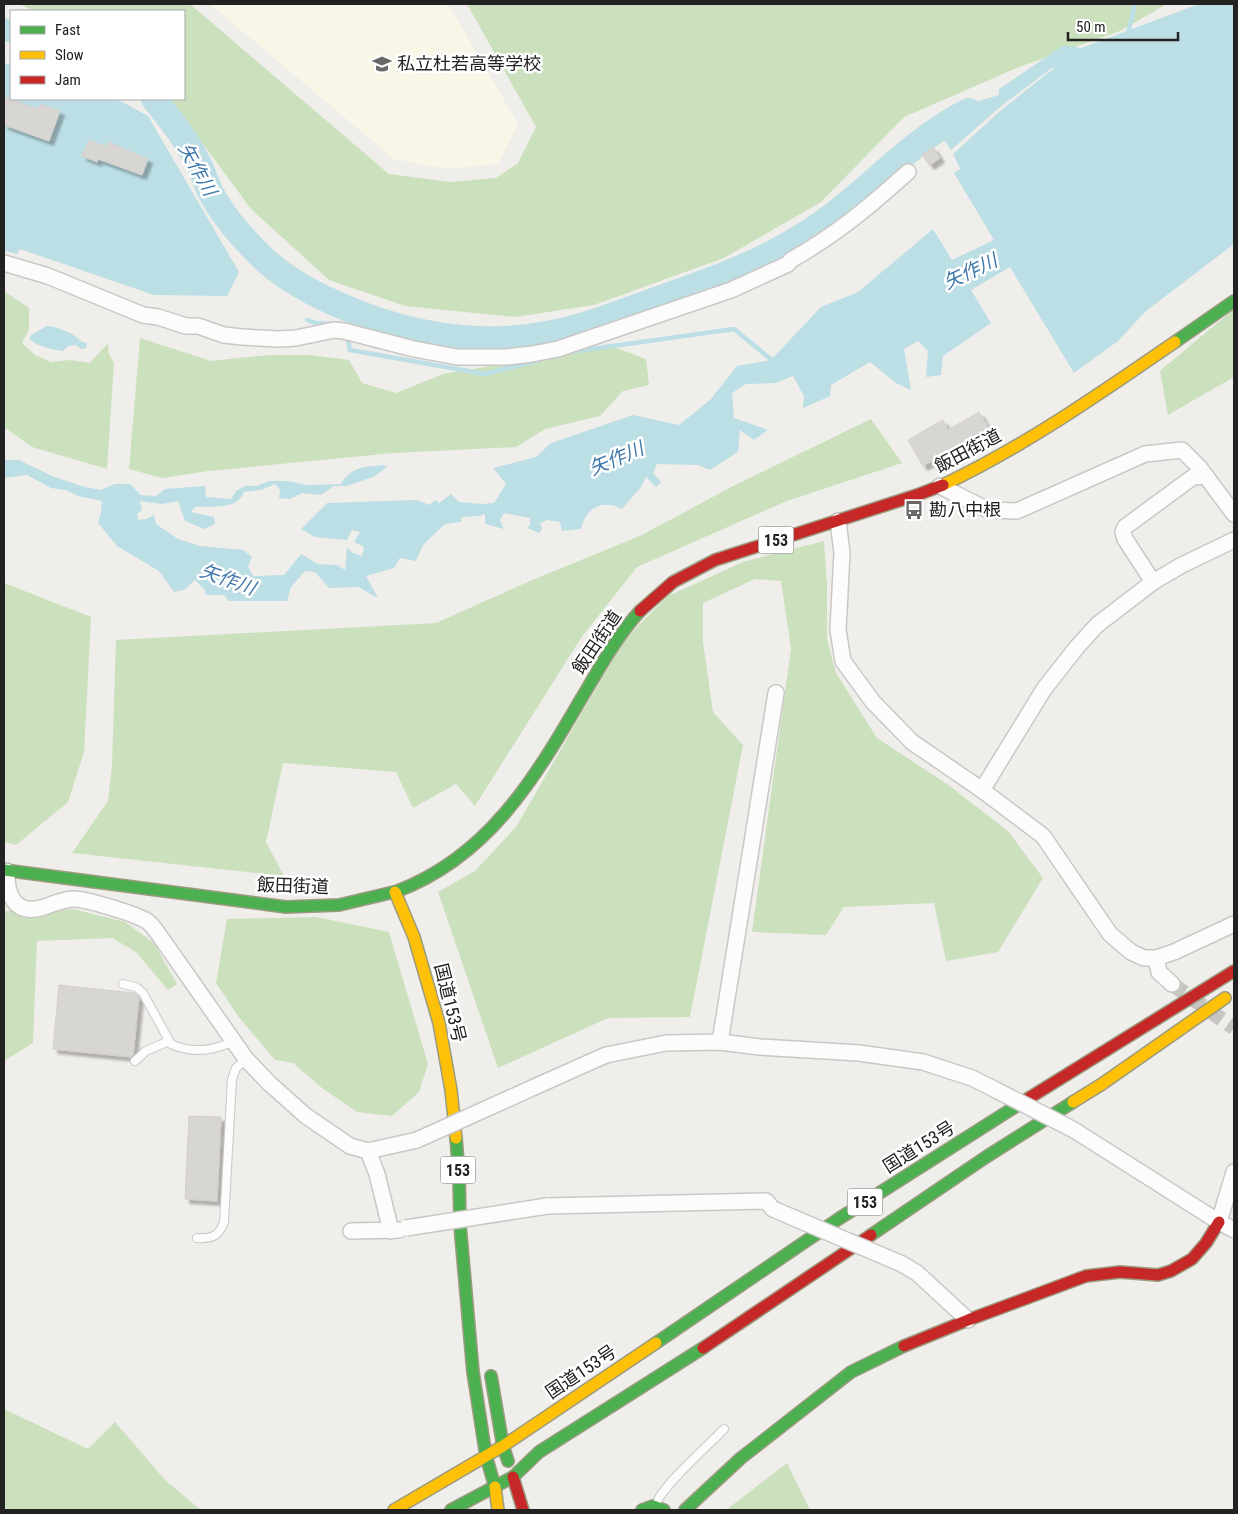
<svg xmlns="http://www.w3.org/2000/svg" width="1238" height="1514" font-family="'Roboto Condensed','Noto Sans JP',sans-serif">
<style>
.education{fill:#f8f7e7}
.forest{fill:#cbe0bd}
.water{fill:#bcdee5}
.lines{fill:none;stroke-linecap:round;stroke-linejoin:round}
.stream{stroke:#bcdee5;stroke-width:4.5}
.river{stroke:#bcdee5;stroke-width:26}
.building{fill:#d8d6d3;stroke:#d3cfcb;filter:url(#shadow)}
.street-tunnel{stroke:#c7c5c2;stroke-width:15;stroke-dasharray:15 8;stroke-linecap:butt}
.lane-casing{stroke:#c9c8c6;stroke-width:10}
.street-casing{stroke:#c9c8c6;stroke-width:18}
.fast-casing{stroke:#9a9b80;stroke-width:14}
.slow-casing{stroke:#9a9b80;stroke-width:14}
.jam-casing{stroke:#9a9b80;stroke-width:14}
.lane{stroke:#fdfcfc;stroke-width:8}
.street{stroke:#fdfcfc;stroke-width:15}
.fast{stroke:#4caf50;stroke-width:11}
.slow{stroke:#ffc107;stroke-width:11}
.jam{stroke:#c62828;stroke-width:11}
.street-bridge-casing{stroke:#c9c8c6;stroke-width:18;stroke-linecap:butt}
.street-bridge{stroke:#fdfcfc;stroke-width:15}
.labels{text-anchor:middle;stroke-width:5;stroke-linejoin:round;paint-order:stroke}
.shield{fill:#fff;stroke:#646464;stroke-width:1}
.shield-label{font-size:16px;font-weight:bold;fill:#222}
.poi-label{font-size:18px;fill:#222;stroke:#fff;text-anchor:start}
.street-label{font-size:18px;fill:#222;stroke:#fff}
.water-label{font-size:19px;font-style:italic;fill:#3f78aa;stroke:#fff}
</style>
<defs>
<filter id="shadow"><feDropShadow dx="4.5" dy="4.5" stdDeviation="1" flood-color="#0004"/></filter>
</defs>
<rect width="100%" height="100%" fill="#f0eeea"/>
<path class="education" d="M210,4H448L518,124L498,164L447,169L394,159Z"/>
<g class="forest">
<path d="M19,4H190L389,174L450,182L496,178L518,163L536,127L467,4H1167L1120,31L1019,67L904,117L821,202L724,258L594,305L515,317L405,306L329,280L251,209L170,99H184V11H34Z"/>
<path d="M4,291L29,308V329L22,343L35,355L51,362L70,360L90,363L108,343L109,354L114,363L107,469L32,447L4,427Z"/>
<path d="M1234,309V377L1168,415L1160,371Z"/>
<path d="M140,338L211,361L269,355H310L349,360L362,383L396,393L443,374L611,346L646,359L649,385L623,391L600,416L545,429L516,447L394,453L209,471L162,478L129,469Z"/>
<path d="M871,419L902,463L787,501L637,567L581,638L475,806L456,784L413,808L396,772L283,763L266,842L284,876L72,853L108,801L112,765L116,640L436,623L530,581L642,535L735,485Z"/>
<path d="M824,541L827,584V639L836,673L877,738L947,784L1008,831L1043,878L998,952L946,961L934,903L844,907L826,935L752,932L791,649L781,581L755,579L703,603V642L713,712L743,745L690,1017L608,1018L498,1068L438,892L475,871L516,827L624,640L668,596L743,562Z"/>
<path d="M4,583L91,617L84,752L68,802L16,845L4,842Z"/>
<path d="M73,909L125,922L154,943L177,984L168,990L136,952L112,938L37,941L33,1043L4,1061V911Z"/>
<path d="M316,917L389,932L428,1064L419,1092L392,1116L357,1112L322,1088L293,1063L275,1060L238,1016L216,983L227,919Z"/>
<path d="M4,1409L88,1449L115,1422L166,1481L201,1510H4Z"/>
<path d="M787,1463L810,1510H726Z"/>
</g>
<g class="water">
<path d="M1199,4H1234V244L1146,311L1118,341L1074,373L1010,267L971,290L991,323L943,356L941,375L926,377L928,351L918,341L904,349L911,390L896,383L870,362L831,385L830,396L803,408L804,396L793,376L776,383L746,384L732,393L734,418L768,430L754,440L740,430L738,452L710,470L698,465L657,464L653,473L661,482L656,487L646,477L641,487L622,509C603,499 586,507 581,529L562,531L560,522L547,520L540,523L542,529L539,533L527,528L530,525V518L504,513L500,520L504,529L485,524V514L479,516L462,517L461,522L445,524L423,545L416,561L400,558L394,568L366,576L378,598L358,587L329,588L315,572L305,571L291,587L287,601H229L224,595H206L205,590L195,580L184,590L174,592L159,571L117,546L98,523L101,512L102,501L78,496L66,490L51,488L27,475L4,478V458L6,460H19L54,477L85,487L101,490L115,484H130L141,495L156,496L165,489L205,486L206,497L231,499L236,491L245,486H257L269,481H287L307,485L341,484C352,466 364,467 383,465L387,467L373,477L347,486H334L321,495L302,493L290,499L279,498L280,490L275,484L261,490L244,492C238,510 211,506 195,507L191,512L214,517L215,524L204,529L185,521L178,501L162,504L140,501L142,510L137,514L138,520L146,519L154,515L156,524L178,539L200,546L243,550L252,557L248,566L253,576L284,575L301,554L318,564L337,565L345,570L347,548L353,553L362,556L364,547L354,542L360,532L352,530L347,540L315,537L301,529L327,503L416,500L430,505L435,500L439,503L451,494L459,502L482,504L494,503L506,484L493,468L536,457L551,443L633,415L679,425L710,400L737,366L771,360L821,307L858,292L933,229L952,260L994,240L954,173L960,169L953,154L1000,111L1054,68L1053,67L1000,107L951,150L931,121L942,114L979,105V101L999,95V89L1064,45L1081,48Z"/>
<path d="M4,18L11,20V43L4,41Z"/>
<path d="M4,63L11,65V99H117L148,116L239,272L227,296L154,295L20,249L17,254L4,251Z"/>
<path d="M47,326C55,326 77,334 80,341L87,343L86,348L81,349L76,345L68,346L63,351C54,350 35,346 30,339L31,335Z"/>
</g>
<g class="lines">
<g class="stream">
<path d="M1128,34L1135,4"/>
<path d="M307,320L316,323L332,324"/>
<path d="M347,335L350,350L485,374L540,360"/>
<path d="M570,352L734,329L772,360L774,364"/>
</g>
<path class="river" d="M154,99C169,118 185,137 196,159C202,169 205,180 210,191C223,217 244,240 265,260C294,286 328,301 363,315C422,337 484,346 547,334C587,327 626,310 664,297C714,279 758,264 804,235C863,199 906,142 969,111"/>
</g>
<g class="building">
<path d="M4,97L38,109L40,104L60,111L49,141L4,125Z"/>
<path d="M89,140L106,147L108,142L148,159L142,175L98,159L97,162L82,156Z"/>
<path d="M933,147L940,158L930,165L922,155Z"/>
<path d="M979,412L989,429L923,466L908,440L943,420L948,430Z"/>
<path d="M59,985L134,993L139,997L133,1055L131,1057L53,1049Z"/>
<path d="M189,1116L221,1117L217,1201L185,1199Z"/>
</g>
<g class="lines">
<path class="street-tunnel" d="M1172,984L1234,1028"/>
<g class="lane-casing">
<g id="lane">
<path d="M123,984L136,987L143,993L171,1044C192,1054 213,1051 234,1041"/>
<path d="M135,1061L146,1051L169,1041"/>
<path d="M197,1238C212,1239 219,1236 224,1222L232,1079L236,1068L246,1059"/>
<path d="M657,1503C660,1488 711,1443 724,1429"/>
</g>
</g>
<g class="street-casing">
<g id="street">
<path d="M4,263L48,276L143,315L158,317L186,326H198L224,335L242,337L279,339L296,338L334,330L344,331L414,349L457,357H507L532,354L558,349L731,290L788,264L791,260C836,235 870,206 908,172"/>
<path d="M940,486L988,510L1017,511L1145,454L1182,450L1199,467L1234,514"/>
<path d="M838,521L842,553L838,630L843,661L873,702L912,742L982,790L1043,836L1110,934L1131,952L1144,958H1156L1174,952L1234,924"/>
<path d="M1153,582L1125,539L1123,532L1125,527L1193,477L1206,476"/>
<path d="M982,790L1044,689L1077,647L1097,625L1153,582L1182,565L1234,540"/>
<path d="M7,871C6,893 14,915 41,908C52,905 62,899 74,899C87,899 135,914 147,921C151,924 154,928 157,932L246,1059L270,1084L306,1116L350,1146L368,1151L417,1140"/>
<path d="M1156,958L1159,972L1172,984"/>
<path d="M720,1042L776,693"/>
<path d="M541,1084L606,1055L666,1043L720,1042L760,1047L859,1053L923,1062L972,1078L992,1088"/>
<path d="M1074,1130L1219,1222L1234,1230"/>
<path d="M368,1151L377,1174L391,1231"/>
<path d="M547,1206L766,1201L773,1209"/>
<path d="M1219,1222L1234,1172"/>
<path d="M351,1231L399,1230"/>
<path d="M902,1264L917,1273L968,1320"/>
</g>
</g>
<g class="fast-casing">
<g id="fast">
<path d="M1175,342L1234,301"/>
<path d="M4,870L286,907L339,905L394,892"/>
<path d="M395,892C487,858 534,780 581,699C599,669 616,637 640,611"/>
<path d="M456,1138L459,1174L460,1225L473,1372L486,1456L495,1487"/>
<path d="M871,1235L986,1157L1073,1102"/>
<path d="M656,1343L840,1218L1029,1098"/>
<path d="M491,1376L503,1446L508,1461"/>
<path d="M451,1510L513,1477L539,1452L703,1348"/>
<path d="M642,1510L653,1506L664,1510"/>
<path d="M685,1510L741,1458L851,1372L904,1346"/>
</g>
</g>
<g class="slow-casing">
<g id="slow">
<path d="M943,485C1025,446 1101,393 1175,342"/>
<path d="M395,892L414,937L439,1023L451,1090L456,1138"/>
<path d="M1073,1102L1102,1084L1225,998"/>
<path d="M495,1487L498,1510"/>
<path d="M394,1510L503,1446L656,1343"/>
</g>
</g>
<g class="jam-casing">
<g id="jam">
<path d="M640,611L673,582L715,560L917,495L943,485"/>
<path d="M1029,1098L1234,971"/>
<path d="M904,1346L968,1320L1086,1276L1120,1272L1158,1275L1171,1271L1192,1259L1206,1243L1219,1222"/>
<path d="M703,1348L871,1235"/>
<path d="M513,1477L523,1510"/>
</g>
</g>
<use href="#lane" class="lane"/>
<use href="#street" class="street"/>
<use href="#fast" class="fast"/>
<use href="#slow" class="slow"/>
<use href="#jam" class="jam"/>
<g class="street-bridge-casing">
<g id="street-bridge">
<path d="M992,1088L1074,1130"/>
<path d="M417,1140L541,1084"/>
<path d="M773,1209L902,1264"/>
<path d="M406,1228L547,1206"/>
</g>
</g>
<use href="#street-bridge" class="street-bridge"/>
</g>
<defs>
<g id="school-bare" transform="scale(1.5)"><path d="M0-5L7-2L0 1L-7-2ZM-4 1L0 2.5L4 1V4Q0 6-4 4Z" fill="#6a6968" stroke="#fff" stroke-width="2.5" paint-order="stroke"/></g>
<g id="bus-bare" transform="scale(1.5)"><path d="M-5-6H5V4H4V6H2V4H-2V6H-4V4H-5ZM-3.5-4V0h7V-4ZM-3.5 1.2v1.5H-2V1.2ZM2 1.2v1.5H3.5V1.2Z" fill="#6a6968" stroke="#fff" stroke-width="2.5" paint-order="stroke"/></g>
</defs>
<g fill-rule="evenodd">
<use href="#school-bare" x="382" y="64"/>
<use href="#bus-bare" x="914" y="510"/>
</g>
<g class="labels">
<g class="shield">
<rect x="758.5" y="526.5" width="35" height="27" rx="4"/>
<rect x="440.5" y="1156.5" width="35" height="27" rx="4"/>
<rect x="847.5" y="1188.5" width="35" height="27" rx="4"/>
</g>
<g class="shield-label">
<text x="776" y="546">153</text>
<text x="458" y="1176">153</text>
<text x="865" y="1208">153</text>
</g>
<g class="poi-label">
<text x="397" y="70">私立杜若高等学校</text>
<text x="929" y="516">勘八中根</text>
</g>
<g class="street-label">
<text transform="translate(968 451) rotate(-28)" y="6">飯田街道</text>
<text transform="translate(597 642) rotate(-56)" y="6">飯田街道</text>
<text transform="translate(293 886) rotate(2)" y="6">飯田街道</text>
<text transform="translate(450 1003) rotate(76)" y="6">国道153号</text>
<text transform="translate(919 1147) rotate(-32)" y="6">国道153号</text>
<text transform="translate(581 1372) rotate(-34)" y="6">国道153号</text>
</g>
<g class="water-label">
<text transform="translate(198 169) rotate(61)" y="7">矢作川</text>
<text transform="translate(970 271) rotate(-25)" y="7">矢作川</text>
<text transform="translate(616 458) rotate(-23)" y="7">矢作川</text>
<text transform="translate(228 579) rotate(20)" y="7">矢作川</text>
</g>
</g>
<rect width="1238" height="1514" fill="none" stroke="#222222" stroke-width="10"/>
<rect x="10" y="10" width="175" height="90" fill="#ffffff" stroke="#a7a7a7"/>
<rect x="20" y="26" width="25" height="8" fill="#4caf50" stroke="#a7a7a7"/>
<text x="55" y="35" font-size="15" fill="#222222">Fast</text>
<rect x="20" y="51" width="25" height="8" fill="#ffc107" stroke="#a7a7a7"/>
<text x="55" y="60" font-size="15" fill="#222222">Slow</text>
<rect x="20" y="76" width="25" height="8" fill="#c62828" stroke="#a7a7a7"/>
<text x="55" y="85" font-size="15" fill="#222222">Jam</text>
<path d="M1068 32v8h110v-8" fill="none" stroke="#222222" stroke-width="2.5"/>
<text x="1076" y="32" font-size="15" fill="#222222" stroke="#ffffff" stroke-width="4" paint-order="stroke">50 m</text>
</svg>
